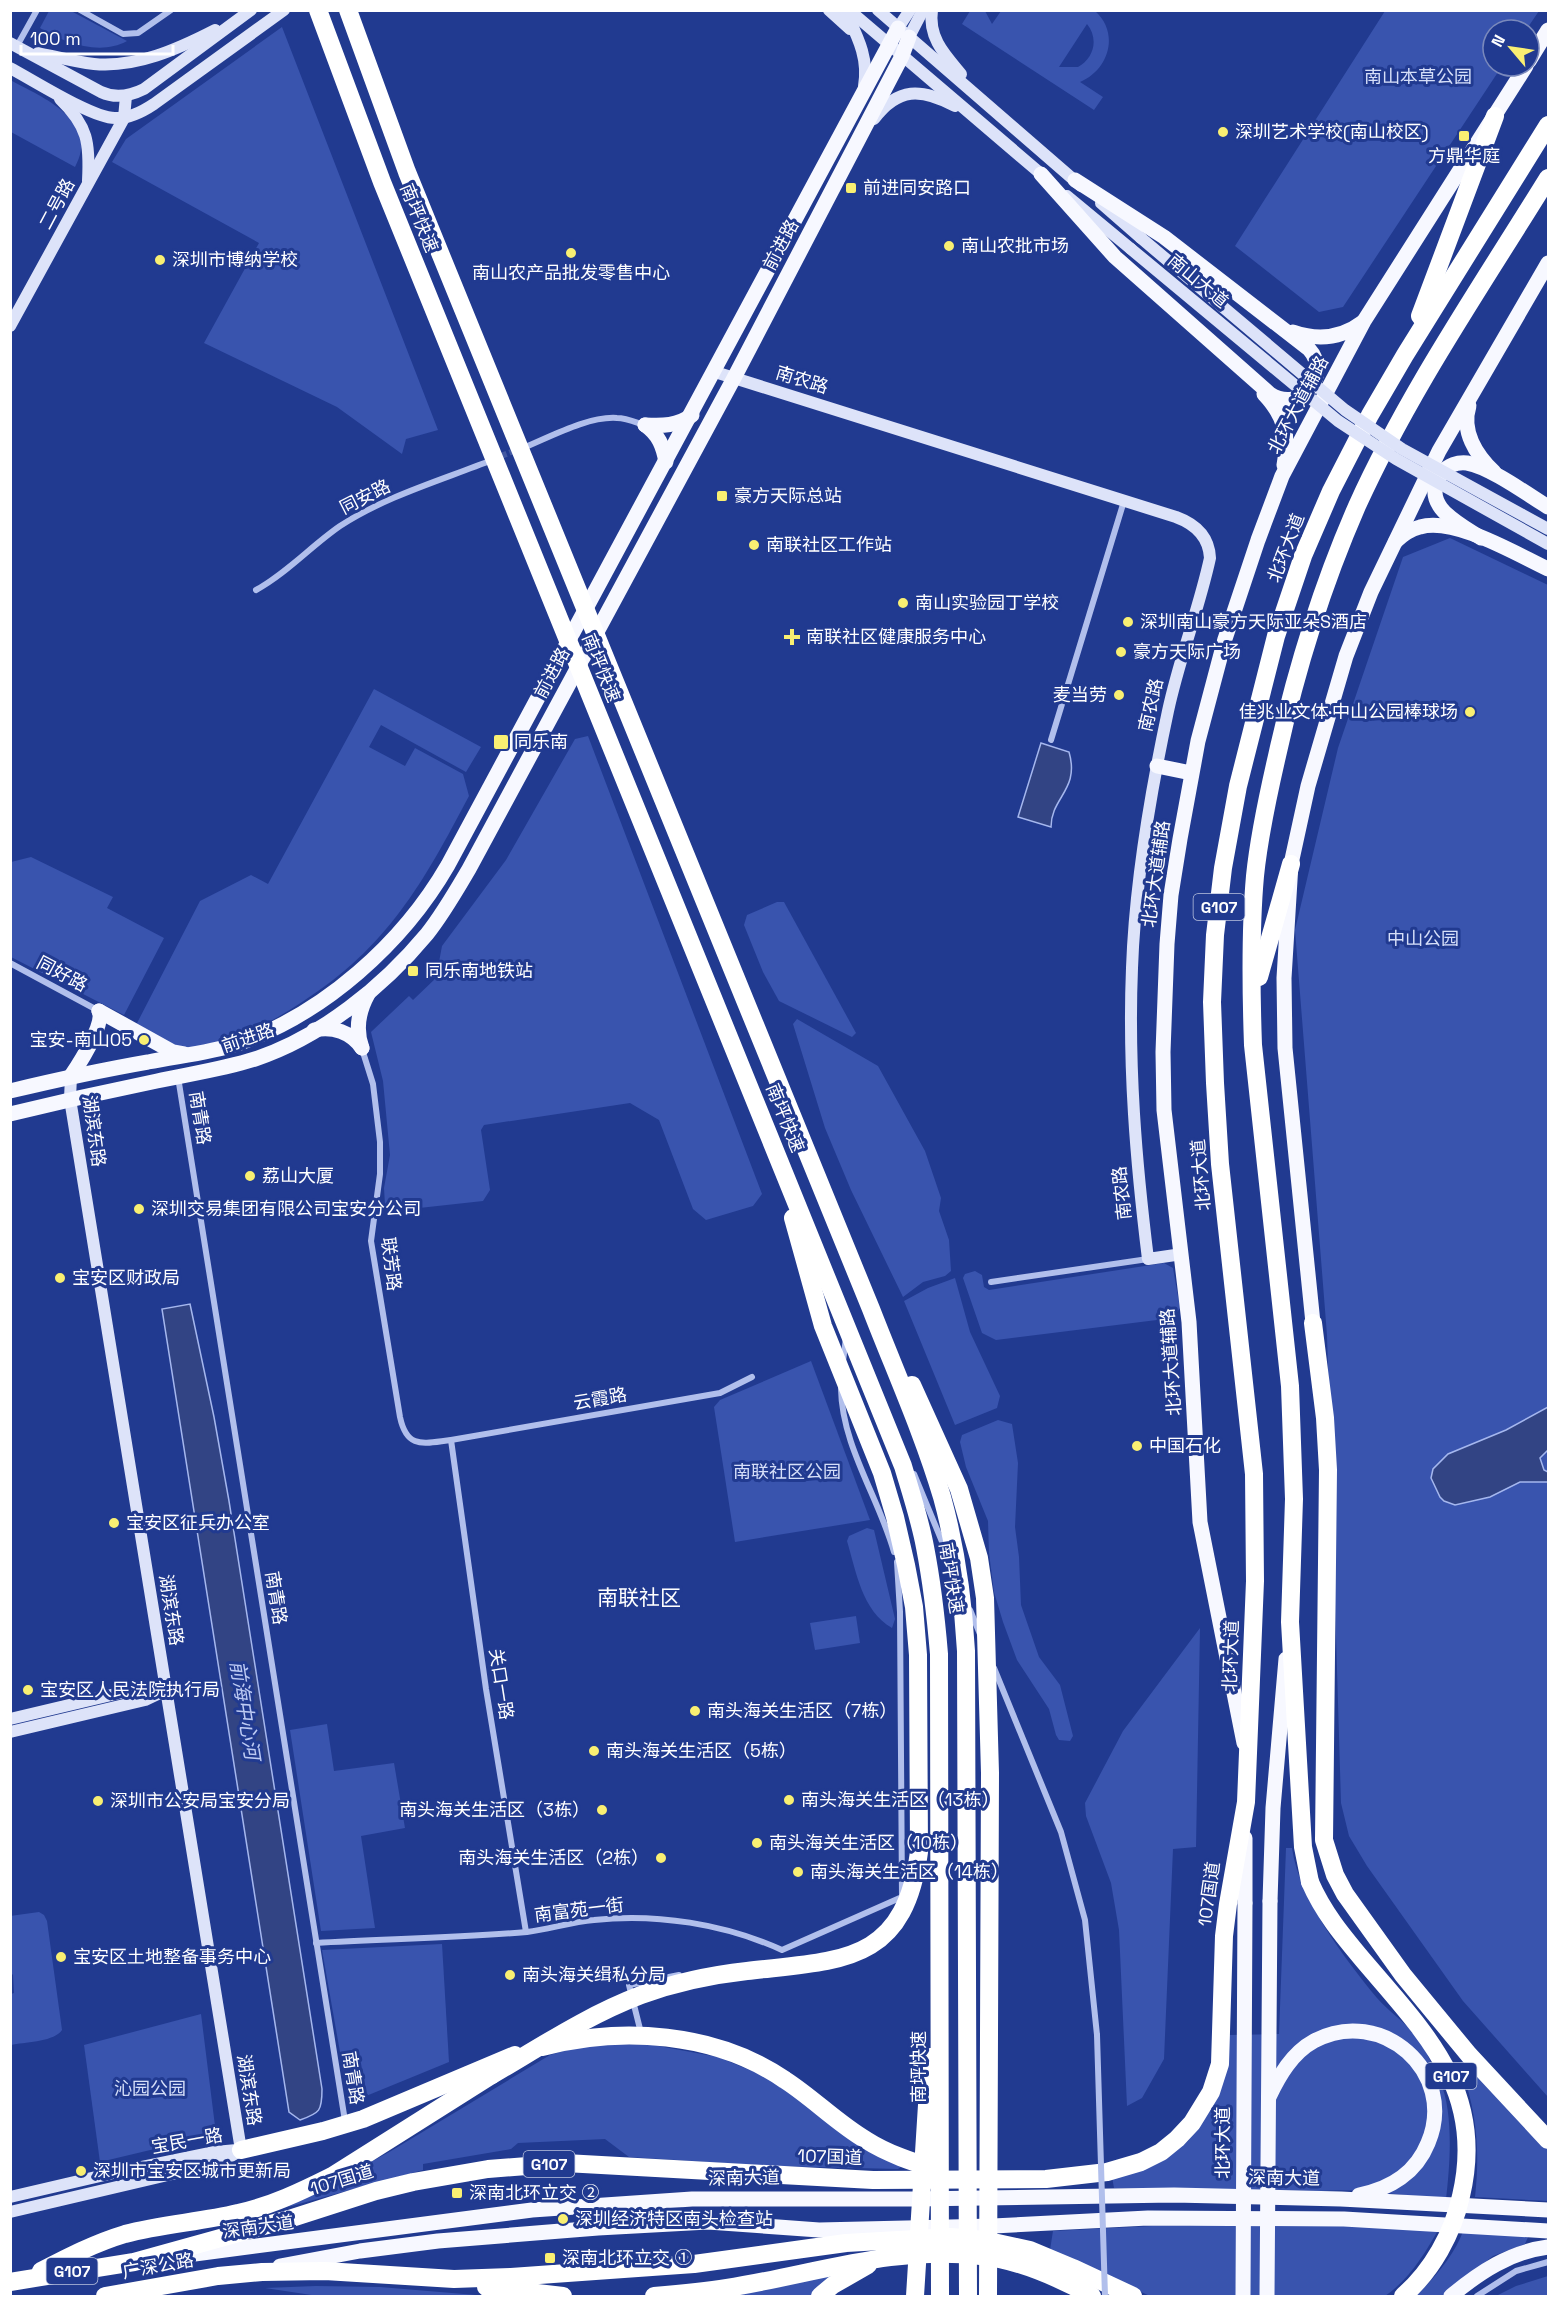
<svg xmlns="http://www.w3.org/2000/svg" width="1559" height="2307" font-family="'Space Grotesk','Noto Sans SC',sans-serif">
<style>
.green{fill:#3954ae;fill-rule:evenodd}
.water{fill:#324484;stroke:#a5b7ee;stroke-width:1.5}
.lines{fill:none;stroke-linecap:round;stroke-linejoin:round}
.street-tunnel{stroke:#4258a1;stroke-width:6;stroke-dasharray:6 3;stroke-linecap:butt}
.street{stroke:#b1bfec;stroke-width:6}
.secondary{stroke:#dde3f9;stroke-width:12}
.primary{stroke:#f7f8ff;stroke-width:15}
.highway{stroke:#fff;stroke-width:18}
.street-bridge{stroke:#b1bfec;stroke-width:6}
.secondary-bridge{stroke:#dde3f9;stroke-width:12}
.primary-bridge{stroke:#f7f8ff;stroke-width:15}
.highway-bridge{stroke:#fff;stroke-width:18}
.poi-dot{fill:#f9ef72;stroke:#213a90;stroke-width:2}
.labels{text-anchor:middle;stroke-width:6;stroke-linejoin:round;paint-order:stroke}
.shield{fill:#213a90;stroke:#bcc4de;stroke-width:1.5}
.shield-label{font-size:16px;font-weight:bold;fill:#fff}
.park-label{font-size:18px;fill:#d6dff9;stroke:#213a90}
.poi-label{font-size:18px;fill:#fff;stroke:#213a90;text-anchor:start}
.street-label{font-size:18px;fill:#fff;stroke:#213a90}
.water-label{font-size:20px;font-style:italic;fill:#bdcaf3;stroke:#213a90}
.quarter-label{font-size:21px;fill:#fff;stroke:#213a90}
</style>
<rect width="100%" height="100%" fill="#213a90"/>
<g class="green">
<path d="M49,11H71L127,41C100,56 64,43 40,28Z"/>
<path d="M970,11H985L992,24L1001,11H1095C1120,33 1109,70 1080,82L1103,97L1094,110L962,24ZM1087,24C1099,39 1094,58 1078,67H1059Z"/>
<path d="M1385,11H1539L1526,30H1493V66H1502L1343,307L1319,312L1235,246Z"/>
<path d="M282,27L438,430L406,439L402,454L337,407L204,343L259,243L112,162L126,139Z"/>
<path d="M10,80C42,97 101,121 75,167L11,132Z"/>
<path d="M1450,538L1548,585V2097L1463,2001L1367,1866L1349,1836L1341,1803L1327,1335L1295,930L1338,748L1403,557Z"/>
<path d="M374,689L481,747L466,772L381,725L369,747L405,766L415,748L463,774L469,796C423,883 388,947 302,1002C282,1015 261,1028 238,1036C229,1040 193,1051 185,1049C173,1048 148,1032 135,1027L200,901L251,875L268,884Z"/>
<path d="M588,736L762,1194L753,1206L706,1220L693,1209L659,1120L630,1103L484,1125L481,1130L490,1190L483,1201L392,1211L385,1205L384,1188L390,1155L383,1081L371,1032L409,996L413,1000L436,978L442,946L506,860L575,739Z"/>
<path d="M31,857L113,897L107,908L164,938L124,1015L11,957V862Z"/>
<path d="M777,902H784L856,1033L852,1037L779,1001L763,972L744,925L747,915Z"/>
<path d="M797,1019L878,1066L925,1151L941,1198L939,1211L949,1240L951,1271L945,1276L923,1282L903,1297L851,1190L825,1128L793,1024Z"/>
<path d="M1164,1263L1173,1268L1180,1308L1173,1318L996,1340L982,1333L963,1278L965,1274L975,1271L982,1275L984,1287L989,1290Z"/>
<path d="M955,1278L970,1332L1000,1396L997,1408L955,1425L904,1301L928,1288Z"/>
<path d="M811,1361L870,1520L735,1542L714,1407L720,1400Z"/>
<path d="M998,1420L1012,1424L1018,1463L1015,1527L1019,1557L1021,1605L1039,1657L1060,1685L1073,1736L1070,1741L1059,1740L1056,1735L1049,1709L1017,1660L1003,1622L994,1592L989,1553L988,1521L966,1467L960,1442L962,1435Z"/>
<path d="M867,1528L874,1530L895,1619L892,1628C862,1611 856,1571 847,1541L849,1536Z"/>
<path d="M856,1616L860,1643L815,1650L810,1623Z"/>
<path d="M1200,1628L1196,1847L1173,1849L1164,2059L1142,2098L1127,2106L1119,1930L1111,1883L1086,1816L1085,1803L1123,1731Z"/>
<path d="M327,1724L334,1771L394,1763L405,1828L361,1836L375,1928L321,1931L290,1730Z"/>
<path d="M1286,1848H1292C1299,1899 1345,1959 1377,1998C1390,2013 1408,2024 1419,2040C1427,2053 1434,2068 1440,2081C1454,2113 1450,2165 1446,2199C1404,2196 1362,2188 1320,2191L1114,2188L1112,2177L1164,2159L1188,2141L1206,2116L1228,2035L1279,2034Z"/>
<path d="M39,1912L44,1915L47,1921L62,2030C54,2042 25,2042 11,2045V1994L14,1993L13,1975L11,1973L10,1916Z"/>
<path d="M442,1944L449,2062L349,2103L322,1950Z"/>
<path d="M201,2014L215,2126L209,2136L100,2162L84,2045Z"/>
<path d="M609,2044L653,2045L718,2057L764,2076L900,2164L901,2167L898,2169L771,2166L629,2157L605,2139L518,2143L511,2149L423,2164V2170L288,2207L391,2151L550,2055L581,2046Z"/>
<path d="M1472,2064L1548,2146V2201L1475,2197C1480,2153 1477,2113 1462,2071Z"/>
<path d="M1329,2223L1440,2227C1425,2253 1410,2279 1385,2296H1150L1050,2250L1053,2231L1152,2226Z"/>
<path d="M1464,2229L1528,2237L1525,2244L1493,2256L1443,2296H1416C1436,2276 1454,2256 1464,2229Z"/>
<path d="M846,2269L812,2296H709Z"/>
<path d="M1548,2276V2296H1496L1516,2286Z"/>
<path d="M316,2286L380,2287L488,2296H318L265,2288Z"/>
</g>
<g class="water">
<path d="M1041,743L1069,752C1080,790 1051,797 1051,827L1018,817Z"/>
<path d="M190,1304L214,1417L229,1501L322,2089C322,2111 320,2113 300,2120L289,2112L162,1309Z"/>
<path d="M1548,1407V1450L1540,1458L1544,1470L1548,1472V1482H1520L1490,1497L1455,1505L1444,1501L1440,1497L1431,1478L1433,1469L1448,1454L1506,1430Z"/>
</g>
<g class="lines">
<path class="street-tunnel" d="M501,456L514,451"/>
<g class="street">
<path d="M80,10L123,34L138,33L171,10"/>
<path d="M17,46L37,10"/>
<path d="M523,448C550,437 588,416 617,418C626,418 635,422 644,425"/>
<path d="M256,590C287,573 311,546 340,526C386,496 442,480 492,460"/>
<path d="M1051,740L1124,501"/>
<path d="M10,963L99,1011"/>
<path d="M362,1049L373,1084L380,1142V1174L371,1241L400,1417C407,1450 424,1443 451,1440L720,1393L752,1377"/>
<path d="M178,1077L345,2121"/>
<path d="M991,1282L1148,1259"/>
<path d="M843,1361L846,1338"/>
<path d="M841,1389C842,1446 879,1498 894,1552"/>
<path d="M451,1440L486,1689L526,1932"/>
<path d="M914,1474L948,1556"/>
<path d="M970,1610L980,1634"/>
<path d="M994,1668L1061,1832L1085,1920L1097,2035"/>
<path d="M316,1943C386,1939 457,1938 527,1932C550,1929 571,1922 594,1920C656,1913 725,1924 782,1950L902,1897L900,1612L897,1562"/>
<path d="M641,2033L629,1985L679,1975"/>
<path d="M1477,2296L1516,2271L1548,2262"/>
</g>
<g class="secondary">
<path d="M829,10L850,29"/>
<path d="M845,10C857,36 869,57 864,86"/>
<path d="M849,10L1047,179"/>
<path d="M878,10L1081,186"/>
<path d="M932,10C928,38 945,55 961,74"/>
<path d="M898,28L910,10"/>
<path d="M909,37L923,10"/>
<path d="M10,43L101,92C116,99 130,96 144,89L251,10"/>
<path d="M38,53C57,57 75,62 94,64C136,68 178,49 215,30"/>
<path d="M10,68C33,80 92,118 115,118C129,119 142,112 154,104L284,10"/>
<path d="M60,99C88,126 90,143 88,181"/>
<path d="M874,119C898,87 921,88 955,106"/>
<path d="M1067,196L1131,249"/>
<path d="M1101,203L1141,238"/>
<path d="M10,326L124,118L126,96"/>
<path d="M715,372L1176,517C1195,524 1209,536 1210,558C1199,609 1179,659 1168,711C1150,795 1135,882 1132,968C1128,1066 1136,1162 1148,1259L1182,1254"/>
<path d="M71,1076L70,1099L241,2150"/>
<path d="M10,1719L145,1687L165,1690"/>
<path d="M10,1732L145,1700L166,1690"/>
<path d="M10,2197L113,2173L215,2152L237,2150"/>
<path d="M10,2212L219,2163L241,2150"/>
</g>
<g class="primary">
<path d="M1529,61L1548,30"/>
<path d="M1041,174L1115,257L1270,394C1301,414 1332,375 1309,349L1164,237L1075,180"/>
<path d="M1293,332C1319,341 1342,338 1363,322"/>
<path d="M1264,394C1284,415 1290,436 1284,465"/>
<path d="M1469,406C1461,431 1476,455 1494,472"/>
<path d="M645,425C662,426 678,426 692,415"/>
<path d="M645,425C659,435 663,446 666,462"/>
<path d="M1481,538C1458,523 1419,505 1442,473C1448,465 1458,462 1467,463C1490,467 1527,494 1548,507"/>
<path d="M1396,541C1403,535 1410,529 1420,527C1455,517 1516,554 1548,569"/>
<path d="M1157,766L1191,773"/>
<path d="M99,1011L173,1052L184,1054"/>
<path d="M314,1030C333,1026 351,1032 362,1048"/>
<path d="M362,1048C355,1029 358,1012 368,994"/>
<path d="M71,1076C79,1064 105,1024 99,1011"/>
<path d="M10,1091C56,1080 102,1070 148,1062C178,1056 209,1053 237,1044C324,1014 403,943 448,865L898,28"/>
<path d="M10,1114C59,1102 108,1091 157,1081C190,1074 224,1069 255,1059C321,1037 383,987 427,934C443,914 456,891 469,869L734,378L902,56L909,37"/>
<path d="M1313,1323L1285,1048L1284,978L1291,864L1308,786L1346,656L1371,592L1439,451L1548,263"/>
<path d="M1244,1743L1200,1522L1189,1322L1164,1110L1163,1052L1167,944L1171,895L1180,839L1198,741L1225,639L1258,540L1282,476L1364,321L1526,66"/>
<path d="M1270,1901L1273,1808L1286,1659"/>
<path d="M1245,1903V1838"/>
<path d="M1269,2097C1279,2076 1292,2053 1314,2041C1381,2005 1458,2072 1428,2143C1416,2173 1390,2189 1359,2195"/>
<path d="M172,2257L532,2210L692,2199H914L1174,2195L1341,2199L1548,2210"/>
<path d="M280,2266L360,2251L438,2241L598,2228L708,2222L819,2230L993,2226L1148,2218L1344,2219L1548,2231"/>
<path d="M1451,2296C1480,2272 1510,2252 1548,2247"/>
</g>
<g class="highway">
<path d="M1420,316L1495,116"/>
<path d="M1259,977L1291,864"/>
<path d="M1313,1323L1325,1418L1328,1470L1324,1840L1335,1875L1345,1894L1403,1975L1469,2055L1548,2140"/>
<path d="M1310,1882L1303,1847L1290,1622L1294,1499L1290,1386L1253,1045C1251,989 1250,932 1255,876C1259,836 1268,795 1277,756C1296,670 1322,586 1357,506C1409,391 1482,285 1548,178"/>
<path d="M542,2047C621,2026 715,2032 785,2080C813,2098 837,2123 866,2140C888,2154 913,2162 938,2170"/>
<path d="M241,2150L323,2131L363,2119L515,2055"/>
<path d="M41,2271C68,2257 95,2243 125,2234C162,2224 201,2222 238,2213C271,2206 302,2191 332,2176L492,2075"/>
<path d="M10,2282L134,2262L289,2219L376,2191L413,2182L488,2169L565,2163L873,2180L1046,2179L1107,2172L1141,2162L1161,2152L1177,2139L1192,2123L1211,2092L1220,2064L1224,1936L1228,1904L1246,1802L1255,1581L1254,1474L1220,1164L1215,1083L1212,1002L1215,935L1223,868L1238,786L1276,636L1303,556L1331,491L1370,415L1405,355L1548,125"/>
<path d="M486,2287L563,2296"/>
<path d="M105,2296L218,2276L262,2272L325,2271L454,2279L511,2277L694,2264L846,2243L951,2237L984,2240L1030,2250L1073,2268L1133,2296"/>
<path d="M654,2296C679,2294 703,2292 727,2288C811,2275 895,2245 981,2256C1019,2260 1059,2278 1092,2296"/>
<path d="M820,2296L833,2285L868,2265"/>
</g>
<path class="street-bridge" d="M1097,2035L1105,2296"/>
<g class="secondary-bridge">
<path d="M1141,238L1345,410L1402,449L1548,529"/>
<path d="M1131,249L1338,421L1396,459L1548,544"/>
</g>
<g class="primary-bridge">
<path d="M1243,2296L1245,1903"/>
<path d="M1267,2296L1270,1901"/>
</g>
<g class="highway-bridge">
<path d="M318,10L382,182L903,1466C911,1493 920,1520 925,1547C932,1583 936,1618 939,1654L940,2296"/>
<path d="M348,10L407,172L871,1309C895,1371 923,1433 942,1497C956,1548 963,1599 966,1651L968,2296"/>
<path d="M912,1385L959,1489L979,1558L985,1598L990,1773L988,2296"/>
<path d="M1310,1882C1323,1912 1342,1935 1363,1960C1425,2033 1486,2091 1461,2196C1453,2233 1432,2271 1403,2296"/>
<path d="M492,2075C540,2047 588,2015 641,1995C674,1983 711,1975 747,1971C840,1960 904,1965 919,1852L918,1655L914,1607L906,1565L895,1517L882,1473L823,1326L793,1218"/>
<path d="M915,2296L930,2057"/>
</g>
</g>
<g class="poi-dot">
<circle cx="1223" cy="132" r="6"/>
<rect x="1458" y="130" width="12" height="12" rx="3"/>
<rect x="845" y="182" width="12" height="12" rx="3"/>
<circle cx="949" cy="246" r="6"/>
<circle cx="571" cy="253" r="6"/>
<circle cx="160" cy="260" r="6"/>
<rect x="716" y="490" width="12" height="12" rx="3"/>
<circle cx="754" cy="545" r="6"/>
<circle cx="903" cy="603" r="6"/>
<circle cx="1128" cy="622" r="6"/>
<path d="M789 628h6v6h6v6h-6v6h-6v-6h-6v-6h6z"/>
<circle cx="1121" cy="652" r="6"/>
<circle cx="1119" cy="695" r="6"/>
<circle cx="1470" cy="712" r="6"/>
<rect x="493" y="734" width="16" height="16" rx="3"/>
<rect x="407" y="965" width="12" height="12" rx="3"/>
<circle cx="144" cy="1040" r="6"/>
<circle cx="250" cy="1176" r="6"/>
<circle cx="139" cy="1209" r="6"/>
<circle cx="60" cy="1278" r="6"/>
<circle cx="1137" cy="1446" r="6"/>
<circle cx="114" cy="1523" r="6"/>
<circle cx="28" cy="1690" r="6"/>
<circle cx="695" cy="1711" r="6"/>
<circle cx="594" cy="1751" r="6"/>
<circle cx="789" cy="1800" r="6"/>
<circle cx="98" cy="1801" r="6"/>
<circle cx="602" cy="1810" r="6"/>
<circle cx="757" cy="1843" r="6"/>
<circle cx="661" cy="1858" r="6"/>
<circle cx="798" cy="1872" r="6"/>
<circle cx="61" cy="1957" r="6"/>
<circle cx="510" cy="1975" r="6"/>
<circle cx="81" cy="2171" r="6"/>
<rect x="451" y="2187" width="12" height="12" rx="3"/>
<circle cx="563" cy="2219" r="6"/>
<rect x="544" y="2252" width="12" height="12" rx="3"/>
</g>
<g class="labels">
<g class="shield">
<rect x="1193.5" y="894" width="51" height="26" rx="4.5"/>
<rect x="1425.5" y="2063" width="51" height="26" rx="4.5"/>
<rect x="523.5" y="2151" width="51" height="26" rx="4.5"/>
<rect x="46.5" y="2258" width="51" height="26" rx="4.5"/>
</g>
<g class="shield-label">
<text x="1219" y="913">G107</text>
<text x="1451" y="2082">G107</text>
<text x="549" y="2170">G107</text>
<text x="72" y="2277">G107</text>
</g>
<g class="park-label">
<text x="1418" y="83">南山本草公园</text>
<text x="1423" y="945">中山公园</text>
<text x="787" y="1478">南联社区公园</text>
<text x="150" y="2095">沁园公园</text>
</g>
<g class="poi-label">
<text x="1235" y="138">深圳艺术学校(南山校区)</text>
<text x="1464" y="162" text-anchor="middle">方鼎华庭</text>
<text x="863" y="194">前进同安路口</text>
<text x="961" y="252">南山农批市场</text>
<text x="172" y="266">深圳市博纳学校</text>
<text x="571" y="279" text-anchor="middle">南山农产品批发零售中心</text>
<text x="734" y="502">豪方天际总站</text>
<text x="766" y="551">南联社区工作站</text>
<text x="915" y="609">南山实验园丁学校</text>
<text x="1140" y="628">深圳南山豪方天际亚朵S酒店</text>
<text x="806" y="643">南联社区健康服务中心</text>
<text x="1133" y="658">豪方天际广场</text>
<text x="1107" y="701" text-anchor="end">麦当劳</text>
<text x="1458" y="718" text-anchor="end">佳兆业文体·中山公园棒球场</text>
<text x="514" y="748">同乐南</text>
<text x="425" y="977">同乐南地铁站</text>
<text x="132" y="1046" text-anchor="end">宝安-南山05</text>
<text x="262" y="1182">荔山大厦</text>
<text x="151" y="1215">深圳交易集团有限公司宝安分公司</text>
<text x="72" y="1284">宝安区财政局</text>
<text x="1149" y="1452">中国石化</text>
<text x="126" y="1529">宝安区征兵办公室</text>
<text x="40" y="1696">宝安区人民法院执行局</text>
<text x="707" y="1717">南头海关生活区（7栋）</text>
<text x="606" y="1757">南头海关生活区（5栋）</text>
<text x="801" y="1806">南头海关生活区（13栋）</text>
<text x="110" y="1807">深圳市公安局宝安分局</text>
<text x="590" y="1816" text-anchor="end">南头海关生活区（3栋）</text>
<text x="769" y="1849">南头海关生活区（10栋）</text>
<text x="649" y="1864" text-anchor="end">南头海关生活区（2栋）</text>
<text x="810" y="1878">南头海关生活区（14栋）</text>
<text x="73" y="1963">宝安区土地整备事务中心</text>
<text x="522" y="1981">南头海关缉私分局</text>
<text x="93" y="2177">深圳市宝安区城市更新局</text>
<text x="469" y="2199">深南北环立交 ②</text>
<text x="575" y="2225">深圳经济特区南头检查站</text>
<text x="562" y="2264">深南北环立交 ①</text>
</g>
<g class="street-label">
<text transform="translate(57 204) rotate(-62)" y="6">二号路</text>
<text transform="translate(419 218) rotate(68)" y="6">南坪快速</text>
<text transform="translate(781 245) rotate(-62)" y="6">前进路</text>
<text transform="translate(1198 281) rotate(40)" y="6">南山大道</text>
<text transform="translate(802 380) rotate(17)" y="6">南农路</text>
<text transform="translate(1298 405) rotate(-62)" y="6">北环大道辅路</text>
<text transform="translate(365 497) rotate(-27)" y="6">同安路</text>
<text transform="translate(1286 548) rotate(-69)" y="6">北环大道</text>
<text transform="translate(601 668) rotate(68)" y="6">南坪快速</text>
<text transform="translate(552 673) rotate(-62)" y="6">前进路</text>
<text transform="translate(1151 705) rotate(-77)" y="6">南农路</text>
<text transform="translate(1156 874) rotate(-82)" y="6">北环大道辅路</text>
<text transform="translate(62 974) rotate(28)" y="6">同好路</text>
<text transform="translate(248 1038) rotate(-19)" y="6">前进路</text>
<text transform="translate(200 1118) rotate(81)" y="6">南青路</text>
<text transform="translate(785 1118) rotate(68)" y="6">南坪快速</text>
<text transform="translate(94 1131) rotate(82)" y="6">湖滨东路</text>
<text transform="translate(1201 1175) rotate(-95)" y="6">北环大道</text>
<text transform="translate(1122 1193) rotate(-96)" y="6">南农路</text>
<text transform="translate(391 1264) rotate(83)" y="6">联芳路</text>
<text transform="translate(1171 1362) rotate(-94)" y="6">北环大道辅路</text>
<text transform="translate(600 1399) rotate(-10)" y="6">云霞路</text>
<text transform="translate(951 1578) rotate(81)" y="6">南坪快速</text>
<text transform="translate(276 1598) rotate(81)" y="6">南青路</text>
<text transform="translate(171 1610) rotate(81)" y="6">湖滨东路</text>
<text transform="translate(1231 1656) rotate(-88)" y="6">北环大道</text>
<text transform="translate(501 1684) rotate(81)" y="6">关口一路</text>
<text transform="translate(1209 1894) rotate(-82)" y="6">107国道</text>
<text transform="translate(579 1910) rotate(-7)" y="6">南富苑一街</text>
<text transform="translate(919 2067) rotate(-90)" y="6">南坪快速</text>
<text transform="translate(353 2078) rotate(81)" y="6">南青路</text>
<text transform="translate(249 2090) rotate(81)" y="6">湖滨东路</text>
<text transform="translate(187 2141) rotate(-10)" y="6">宝民一路</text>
<text transform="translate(1223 2143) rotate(-90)" y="6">北环大道</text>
<text transform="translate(830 2157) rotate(2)" y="6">107国道</text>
<text transform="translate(744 2178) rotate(-1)" y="6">深南大道</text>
<text transform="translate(1284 2178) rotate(1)" y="6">深南大道</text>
<text transform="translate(342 2180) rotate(-17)" y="6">107国道</text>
<text transform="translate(258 2227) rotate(-8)" y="6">深南大道</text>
<text transform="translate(158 2266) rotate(-10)" y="6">广深公路</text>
</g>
<g class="water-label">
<text transform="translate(245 1710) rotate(81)" y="7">前海中心河</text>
</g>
<g class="quarter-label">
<text x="639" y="1605">南联社区</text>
</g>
</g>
<rect width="1559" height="2307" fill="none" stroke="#ffffff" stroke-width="24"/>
<g transform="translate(1511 48) rotate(299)"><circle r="28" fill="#213a90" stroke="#7a89bc" stroke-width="1.5"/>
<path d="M0-4.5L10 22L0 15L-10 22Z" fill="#f9ef72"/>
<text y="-9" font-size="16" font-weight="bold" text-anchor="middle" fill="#ffffff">N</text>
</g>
<path d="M21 45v9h152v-9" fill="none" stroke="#ffffff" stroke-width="3"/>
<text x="30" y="45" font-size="18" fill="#ffffff" stroke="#213a90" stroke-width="4.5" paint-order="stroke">100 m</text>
</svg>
